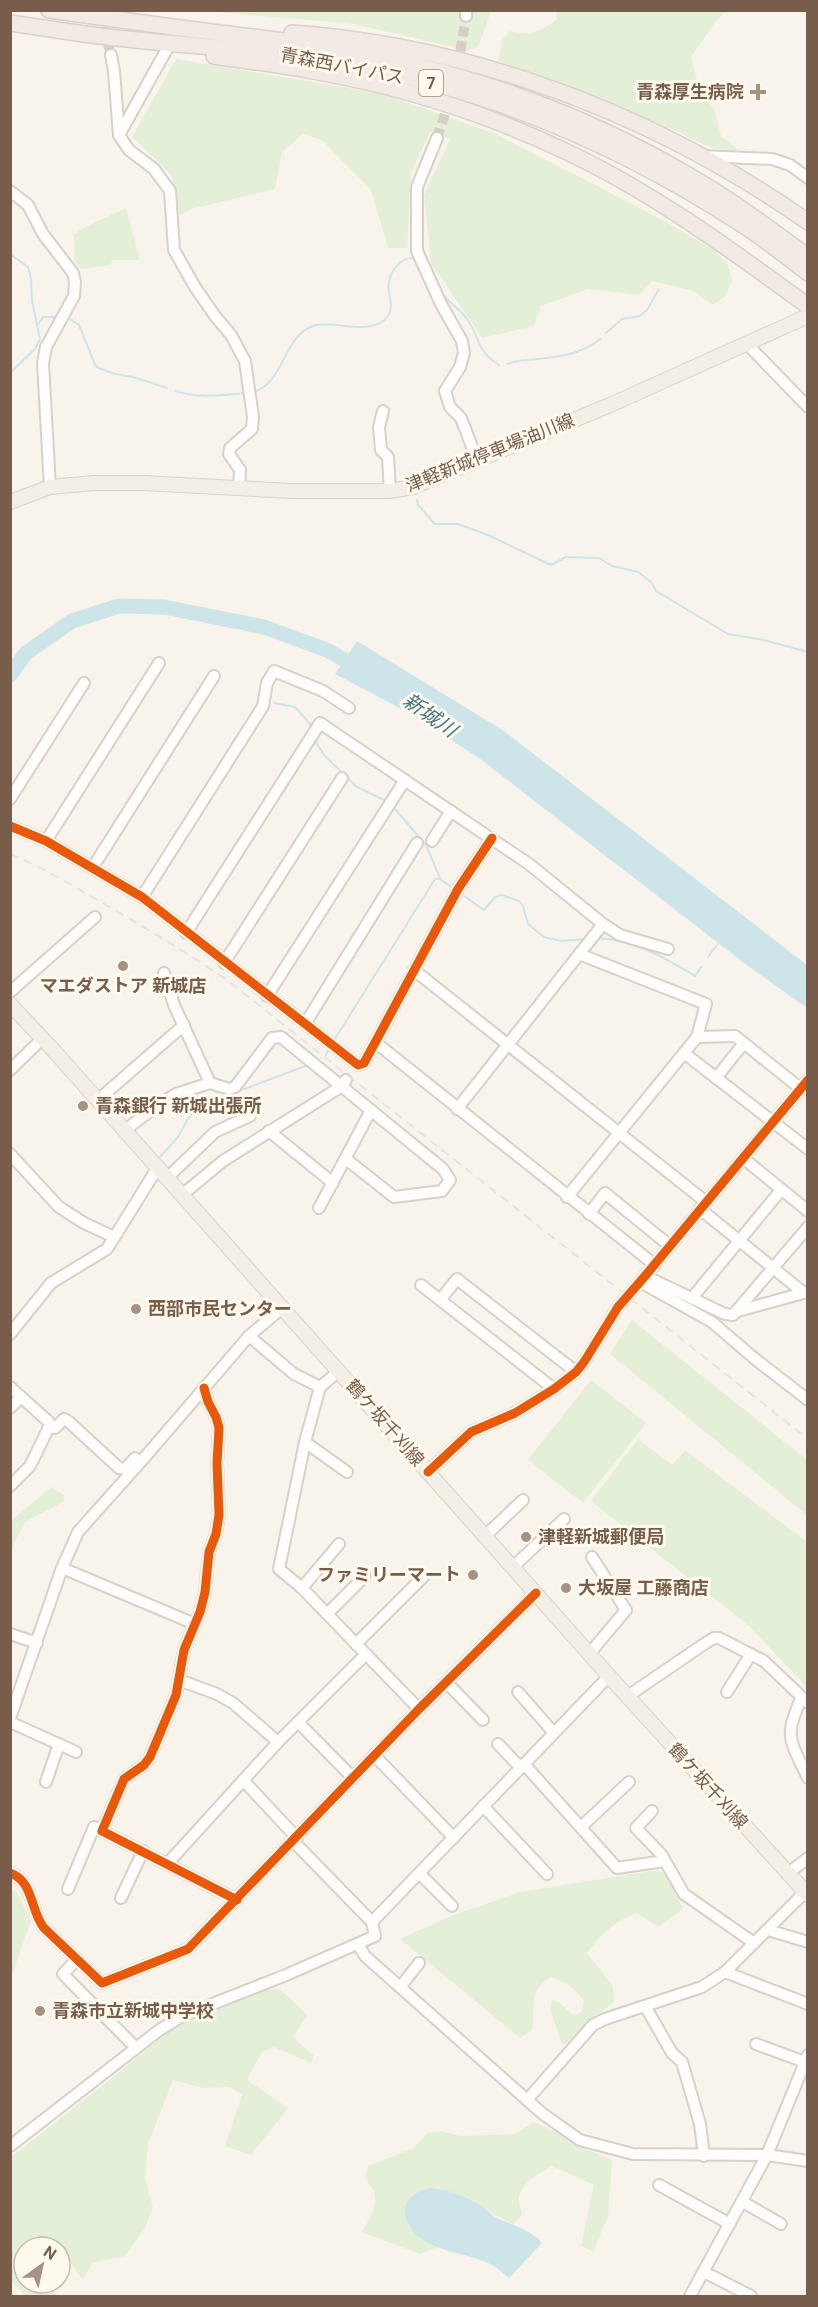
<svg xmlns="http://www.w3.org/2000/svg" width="818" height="2307" font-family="Roboto,'Noto Sans JP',sans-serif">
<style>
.green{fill:#e3f0d7}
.water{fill:#cde5e9}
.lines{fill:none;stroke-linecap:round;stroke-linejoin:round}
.stream{stroke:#cde5e9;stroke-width:2}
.river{stroke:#cde5e9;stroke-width:15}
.minor-tunnel{stroke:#d8cec4;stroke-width:10;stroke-dasharray:10 5;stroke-linecap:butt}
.minor-casing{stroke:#d7d1ca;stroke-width:14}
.major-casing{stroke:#dad1c9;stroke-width:16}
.highway-casing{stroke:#dad1c9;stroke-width:18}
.minor{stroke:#fefdfc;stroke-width:10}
.major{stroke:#f3efe6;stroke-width:14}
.highway{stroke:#f1eae5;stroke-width:15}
.rail{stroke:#e5e3e5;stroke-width:2;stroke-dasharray:9 6;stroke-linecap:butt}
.cycleway-casing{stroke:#fff9ee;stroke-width:13}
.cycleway{stroke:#e8590c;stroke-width:9}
.poi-dot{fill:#a59283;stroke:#fff9ee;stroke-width:2}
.labels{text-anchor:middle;stroke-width:6;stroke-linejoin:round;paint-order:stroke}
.shield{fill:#fff9ee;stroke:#a08c7b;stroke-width:1.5}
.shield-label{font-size:16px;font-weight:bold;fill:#785d4a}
.street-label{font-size:18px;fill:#785d4a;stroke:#fff9ee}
.poi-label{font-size:18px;font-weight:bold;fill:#785d4a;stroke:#fff9ee;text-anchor:start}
.water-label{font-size:20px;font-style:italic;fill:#407684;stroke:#fff9ee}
</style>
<rect width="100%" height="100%" fill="#f8f4ec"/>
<g class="green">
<path d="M206,11H491L478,47L467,50L353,24Z"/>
<path d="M556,11H726L716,21L691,57L699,88L715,111L721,136L738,150C716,151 700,144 681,133L499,61L502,40L510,31C530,36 541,32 557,19Z"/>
<path d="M176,59L383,94L496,134L659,218L714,250L728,264L732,281L725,297L712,305L694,291L652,281L639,295L588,289L541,306L534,326L482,338L431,263L424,195L450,139L430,132L411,173L407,248H388L371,190L322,140L303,134L282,152L275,189L191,209L180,216L172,176L132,137Z"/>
<path d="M126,208L140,260H112L111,265L81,269L74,260V234L85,227Z"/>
<path d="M632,1320L807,1460V1515L610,1354Z"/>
<path d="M591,1380L646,1423L583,1503L528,1460Z"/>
<path d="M638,1439L672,1465L685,1450L807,1542V1687L748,1625L591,1501Z"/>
<path d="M51,1487L64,1495L63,1502L25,1522L11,1550V1521Z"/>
<path d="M658,1870L669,1878L683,1909L658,1927L637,1913C614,1921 602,1934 587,1953L613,1986L614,2002L593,2018L570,2042L562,2044L550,2009L552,2000L560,2003L574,2016L582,2011L584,2000L570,1986L552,1977C527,1989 536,2007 532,2030L520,2038L400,1939L451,1916L520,1892Z"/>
<path d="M11,1890L17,1892L31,1921L11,1978Z"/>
<path d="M280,1989L307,2015L293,2037L314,2056L311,2063L274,2047L262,2052L247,2080L288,2108L251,2155L225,2146L242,2095L229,2087L203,2088L173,2080L148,2144L145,2179L153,2208L145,2228L125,2256L92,2263L83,2280L63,2253L60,2255V2247H24V2283H45L58,2296H26L12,2282L11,2283V2157L127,2066L171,2029L258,1990Z"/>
<path d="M534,2122L563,2135L570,2142L612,2160L608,2217L593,2252L581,2246L594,2185L552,2166C540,2172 520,2184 519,2199C519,2213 528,2212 513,2224C497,2217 484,2207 468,2199L413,2229L424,2240L438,2247L420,2254L362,2232C368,2221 376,2210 375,2196C373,2181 361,2186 368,2166L414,2148L427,2133L441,2131L460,2136L515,2134Z"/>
</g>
<g class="water">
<path d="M357,641L504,731L807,965V1008L748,966L479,758L411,714L335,674Z"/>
<path d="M429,2188C448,2189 465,2196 482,2206C487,2209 491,2215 497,2218C513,2226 530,2229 542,2243L509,2278C503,2273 498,2268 490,2264C470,2254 444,2253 425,2241C399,2224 395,2197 429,2188Z"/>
</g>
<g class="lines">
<g class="stream">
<path d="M10,254L28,267L31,279L32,301L40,339L35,349L10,373"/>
<path d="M441,291C448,303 459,308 467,319C481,339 475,350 499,365"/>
<path d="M70,319L79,325L96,367L115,374L133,377L167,388"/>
<path d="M38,324L43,317H56"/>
<path d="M606,333L622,319L640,316L647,310L659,289"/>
<path d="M507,364L517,361C545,358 578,358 600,339"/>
<path d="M176,391C199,399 222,395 246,393"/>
<path d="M253,392C285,383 282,337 313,326C332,319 373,338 388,316C397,302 380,288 395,268C401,261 405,258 414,258"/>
<path d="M417,500L418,505L435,524H458L488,535L551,565L566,557L599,558L612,566L638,572L652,583L656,591L728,634L764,640L808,652"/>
<path d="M274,703L295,707L312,726"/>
<path d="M315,741L325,756L357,787L384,800"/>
<path d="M394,808L426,845L440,878"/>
<path d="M461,894L484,910L495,897L502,895L519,901L523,906L528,924L544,937L561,941L586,939"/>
<path d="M598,938C633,940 666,958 695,976L701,967"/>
<path d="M708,957L719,942"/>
<path d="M333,1042L435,879H440L453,888"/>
<path d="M326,1055L329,1049"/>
<path d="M159,1158L178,1137L189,1117L197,1109L223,1101L231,1094L308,1065"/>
<path d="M92,1251L101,1246L106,1240"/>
</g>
<path class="river" d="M10,675L26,653L72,621L119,606L164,607L264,627L327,650L362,670"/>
<g class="minor-tunnel">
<path d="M99,12L111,55"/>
<path d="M458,66L466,16"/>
<path d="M437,138L450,99"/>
</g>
<g class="minor-casing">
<g id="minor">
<path d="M466,10V16"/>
<path d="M111,55L114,71L119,135L129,150L154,169L170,191L174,250L195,287L215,316L231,335L245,361L253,417L252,429L230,448L229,454L240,470L239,489"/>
<path d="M119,135L167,49"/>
<path d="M437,138L417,187V251L441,304L462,341L464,353L460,367L445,391L450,407L461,418L477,460"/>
<path d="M702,156L772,159L790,165L808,178"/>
<path d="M10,191L28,205L43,234L73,273L75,282L74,296L46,347L43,363L50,487"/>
<path d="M746,343L808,407"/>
<path d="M383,411L379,427L381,450L388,457L390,491"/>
<path d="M10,799L84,683"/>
<path d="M10,826L46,841L142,897L358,1065L364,1063L458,889L492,838"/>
<path d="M46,841L159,663"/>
<path d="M432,841L451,811"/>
<path d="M93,867L214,676"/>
<path d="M142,897L263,706L267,683L274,671L323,691L349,708"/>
<path d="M186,933L320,723L529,864L603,924L620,935L668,949"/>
<path d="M579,954L706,1004L697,1037"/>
<path d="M224,963L342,778"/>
<path d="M414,970L706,1202"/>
<path d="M164,973L174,1005L210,1083"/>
<path d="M10,992L95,917"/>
<path d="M267,996L405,780"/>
<path d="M305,1024L417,843"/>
<path d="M375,1042L655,1265"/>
<path d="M684,1053L697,1037L735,1036L800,1088"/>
<path d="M10,1070L43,1038"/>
<path d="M716,1078L744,1043"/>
<path d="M98,1100L184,1025"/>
<path d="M457,1109L603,924"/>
<path d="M125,1130L157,1106L176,1094L210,1083L229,1089L235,1087L272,1038L281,1037L443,1169L450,1180L442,1191L394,1197L346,1159"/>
<path d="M269,1131L333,1183"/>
<path d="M10,1154L59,1207L84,1223L114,1237"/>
<path d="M743,1158L808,1211"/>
<path d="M167,1178L215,1132L250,1116"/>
<path d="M182,1195L223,1161L342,1086L346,1080"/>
<path d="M567,1197L684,1053L808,1149"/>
<path d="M319,1208L371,1110"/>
<path d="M700,1209L804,1293"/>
<path d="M589,1214L605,1193L670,1246"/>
<path d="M645,1276L725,1314L733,1315L808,1227"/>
<path d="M640,1282L712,1322L755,1359L808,1400"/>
<path d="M421,1285L554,1389"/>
<path d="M692,1298L781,1190"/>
<path d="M440,1300L457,1279L576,1372"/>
<path d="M738,1311L807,1292"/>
<path d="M10,1334L51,1283L107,1249L158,1167"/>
<path d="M249,1336L294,1374L320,1387"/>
<path d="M339,1371L320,1387L305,1442L279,1569L302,1588L419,1709"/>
<path d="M10,1387L49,1422V1427"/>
<path d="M204,1388L208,1402L216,1417L219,1428L217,1463L219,1515L216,1534L209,1552L205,1592L200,1612L184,1650L176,1695L150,1757L144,1765L124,1779L102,1831L237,1900"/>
<path d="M10,1408L21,1397"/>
<path d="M305,1442L347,1472"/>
<path d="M428,1472L471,1432L515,1413L554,1389L576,1372L584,1362L618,1307L645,1276L808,1080"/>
<path d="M10,1486L30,1466L49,1427L55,1428L64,1419L68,1421L119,1468L125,1469L135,1458"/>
<path d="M485,1536L523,1500"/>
<path d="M513,1567L564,1519"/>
<path d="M62,1568L195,1624"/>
<path d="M302,1588L339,1544"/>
<path d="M327,1614L365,1576"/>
<path d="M10,1634L37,1643"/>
<path d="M356,1644L424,1576"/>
<path d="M590,1653L626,1610L592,1557"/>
<path d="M179,1680L217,1694L233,1703L278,1742"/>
<path d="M446,1682L483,1720"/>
<path d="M518,1692L554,1733"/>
<path d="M727,1692L751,1654"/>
<path d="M628,1696L704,1644L714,1638H719L764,1661L808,1703"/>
<path d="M802,1697C783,1737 790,1740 808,1778"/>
<path d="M10,1718L62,1568L78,1532L145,1457L249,1336L282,1308"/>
<path d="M10,1722L76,1752"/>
<path d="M298,1722L353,1778"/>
<path d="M498,1744L521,1768"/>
<path d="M374,1755L454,1838"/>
<path d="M524,1764L617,1868L664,1861"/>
<path d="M243,1780L297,1838"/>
<path d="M46,1782L59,1744"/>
<path d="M483,1806L547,1874"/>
<path d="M652,1811L636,1828L661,1854L684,1894L754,1943"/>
<path d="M581,1827L629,1782"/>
<path d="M168,1863L278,1742L366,1654"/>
<path d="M10,1873C34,1881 30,1911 44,1928L102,1983L188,1949L419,1709L536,1593"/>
<path d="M420,1874L452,1906"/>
<path d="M787,1874L808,1858"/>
<path d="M68,1889L94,1827L102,1831"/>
<path d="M121,1898L143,1851"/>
<path d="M372,1922L609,1676"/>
<path d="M768,1930L808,1942"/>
<path d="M358,1944L365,1956L527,2100L543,2114L580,2140L633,2154L767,2155L808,2161"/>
<path d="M77,1959L63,1974L136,2048"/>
<path d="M725,1972L808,2004"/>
<path d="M401,1986L419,1963"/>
<path d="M645,2006L672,2053L682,2062L700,2124L704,2156"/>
<path d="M756,2044L805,2062"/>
<path d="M527,2100L593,2025L605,2019L702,1987L725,1972L805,1892"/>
<path d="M10,2146L158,2031L182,2016L286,1975L375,1936L372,1922L294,1842"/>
<path d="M659,2185L730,2224"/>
<path d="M743,2202L781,2224"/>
<path d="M704,2272L751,2296"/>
<path d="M690,2296L767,2155L808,2055"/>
</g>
</g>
<g class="major-casing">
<g id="major">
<path d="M10,502L50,487L94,483H143L291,491H390L413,487L610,405L808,316"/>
<path d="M10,1004L55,1052L609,1676L808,1895"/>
</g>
</g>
<g class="highway-casing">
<g id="highway">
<path d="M49,10C106,18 163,26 220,33C270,39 322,45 372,55C482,78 591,118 688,175C730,199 769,228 808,257"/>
<path d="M10,23C37,27 64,31 91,35C170,45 248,48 326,60C477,84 618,143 746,227C767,241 787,257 808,273"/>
<path d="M292,33C476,46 657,116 808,222"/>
<path d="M214,56C247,61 280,65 313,71C399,86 488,114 567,152C654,193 731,250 808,306"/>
</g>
</g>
<use href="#minor" class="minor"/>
<use href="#major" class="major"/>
<use href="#highway" class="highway"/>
<path class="rail" d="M10,854C42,867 71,885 101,902C144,927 186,952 227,980L808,1439"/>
<g class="cycleway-casing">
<g id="cycleway">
<path d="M10,826L46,841L142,897L358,1065L364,1063L458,889L492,838"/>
<path d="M204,1388L208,1402L216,1417L219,1428L217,1463L219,1515L216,1534L209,1552L205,1592L200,1612L184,1650L176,1695L150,1757L144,1765L124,1779L102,1831L237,1900"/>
<path d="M428,1472L471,1432L515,1413L554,1389L576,1372L584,1362L618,1307L645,1276L808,1080"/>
<path d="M10,1873C34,1881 30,1911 44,1928L102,1983L188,1949L419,1709L536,1593"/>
</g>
</g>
<use href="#cycleway" class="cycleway"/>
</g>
<g class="poi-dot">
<path d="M755 83h6v6h6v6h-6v6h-6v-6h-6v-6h6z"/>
<circle cx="123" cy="966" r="6"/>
<circle cx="83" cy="1106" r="6"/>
<circle cx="136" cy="1309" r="6"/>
<circle cx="526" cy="1537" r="6"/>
<circle cx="473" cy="1575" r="6"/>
<circle cx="566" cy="1588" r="6"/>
<circle cx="40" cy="2011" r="6"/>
</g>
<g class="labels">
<rect class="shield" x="419" y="70" width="24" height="26" rx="4.5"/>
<g class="shield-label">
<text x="431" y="89">7</text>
</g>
<g class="street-label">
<text transform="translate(342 66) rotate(11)" y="6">青森西バイパス</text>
<text transform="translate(490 453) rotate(-22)" y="6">津軽新城停車場油川線</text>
<text transform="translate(385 1423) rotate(49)" y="6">鶴ケ坂千刈線</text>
<text transform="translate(708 1786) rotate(48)" y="6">鶴ケ坂千刈線</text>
</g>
<g class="poi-label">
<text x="744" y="98" text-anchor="end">青森厚生病院</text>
<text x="123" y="992" text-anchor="middle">マエダストア 新城店</text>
<text x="95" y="1112">青森銀行 新城出張所</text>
<text x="148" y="1315">西部市民センター</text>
<text x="538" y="1543">津軽新城郵便局</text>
<text x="461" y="1581" text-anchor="end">ファミリーマート</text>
<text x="578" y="1594">大坂屋 工藤商店</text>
<text x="52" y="2017">青森市立新城中学校</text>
</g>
<g class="water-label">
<text transform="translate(430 715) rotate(35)" y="7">新城川</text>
</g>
</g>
<rect width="818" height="2307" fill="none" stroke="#785d4a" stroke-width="24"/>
<g transform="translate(42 2265) rotate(33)"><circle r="28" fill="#fff9ee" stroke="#c9bbac" stroke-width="1.5"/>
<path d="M0-4.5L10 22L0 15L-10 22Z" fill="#a59283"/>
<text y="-9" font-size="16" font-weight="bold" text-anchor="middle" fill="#785d4a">N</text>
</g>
</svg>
